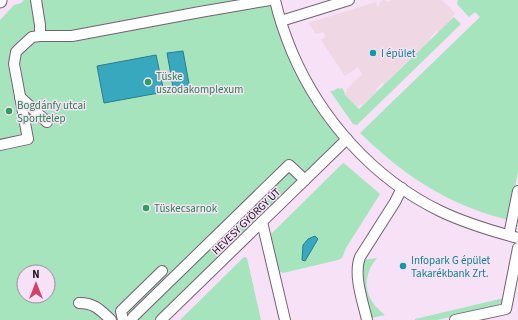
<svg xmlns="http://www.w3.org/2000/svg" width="518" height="320" font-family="'Source Sans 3',sans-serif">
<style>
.education{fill:#efd8e3}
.green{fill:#a6e4be;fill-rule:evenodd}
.water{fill:#38a8bf;stroke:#2e7b8d}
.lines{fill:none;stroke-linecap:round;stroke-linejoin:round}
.minor-casing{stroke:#746173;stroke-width:12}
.major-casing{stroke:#746173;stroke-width:15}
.minor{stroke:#fff;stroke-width:10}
.major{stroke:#fff;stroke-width:13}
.culture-dot{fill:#0f9aa8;stroke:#f7e1f6;stroke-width:1.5}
.leisure-dot{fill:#2e9e5b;stroke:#f7e1f6;stroke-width:1.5}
.labels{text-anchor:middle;stroke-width:3;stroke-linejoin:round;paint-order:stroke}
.culture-label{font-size:11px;fill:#0d838f;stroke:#f7e1f6;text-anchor:start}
.leisure-label{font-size:11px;fill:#27864d;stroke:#f7e1f6;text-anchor:start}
.street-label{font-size:11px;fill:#181118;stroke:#f7e1f6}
</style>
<rect width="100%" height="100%" fill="#f7e1f6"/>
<path class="education" d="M382,0H384L387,2L394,0H442L455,13L452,17L453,19L438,32L436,31L433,34L430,38L431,39L384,84L382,83L376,89L377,91L362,105L361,104L357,107L344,94L347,92L346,90L362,74L358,67L345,76L321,40L325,37L324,32L316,34L308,23L376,2L377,6H379L380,2Z"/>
<g class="green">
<path d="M24,0H269L273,11L336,133L338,139L331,150L155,320H0V20L14,5L21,3ZM24,272H48V296H24Z"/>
<path d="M458,0H518V172L508,220C472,211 437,195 407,173C390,161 375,147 360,133L480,17L475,12L469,17L457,4Z"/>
<path d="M454,17L461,24L357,125L353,124L330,91H333L338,88L340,89L342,88L345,93L344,94L359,109Z"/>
<path d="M343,163L345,164L380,194L346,248L342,258L338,260L283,273L280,272L278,270L270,235Z"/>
<path d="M244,257L247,258L261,320H180Z"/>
<path d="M377,258C360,278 365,300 385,315L371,318L361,277L363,260Z"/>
<path d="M504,298L500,304L498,306L437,320H415V319Z"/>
</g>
<g class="water">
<path d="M183,51L190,89L174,92L167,53Z"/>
<path d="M156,55L164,92L104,103L97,66Z"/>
<path d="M315,236L318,239L305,261L302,260L303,245L308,239Z"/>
</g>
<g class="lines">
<g class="minor-casing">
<g id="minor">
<path d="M36,0L40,25V36"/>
<path d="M275,0C279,18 285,35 292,52C321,120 374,179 440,211C465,223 492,231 518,238"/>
<path d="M281,21L349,0"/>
<path d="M20,97L47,122"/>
<path d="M0,145L28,139L14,64L16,52L20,48L32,37L40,36H72L200,12L270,0"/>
<path d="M262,222L285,320"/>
<path d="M509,235L518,191"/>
<path d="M79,303C95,303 100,310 111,320"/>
<path d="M123,320L121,311L162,271"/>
<path d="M131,320L134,316L289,165L305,180"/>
<path d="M161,320L347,139"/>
<path d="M367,320C363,302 353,275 360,257L395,202L402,188"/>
<path d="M455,320L506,309L518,248"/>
</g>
</g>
<g class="major-casing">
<path id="major" d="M0,1V0"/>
</g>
<use href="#minor" class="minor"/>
<use href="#major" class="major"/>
</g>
<g class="culture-dot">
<circle cx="373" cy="53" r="4"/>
<circle cx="403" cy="266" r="4"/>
</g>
<g class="leisure-dot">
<circle cx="148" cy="82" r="4"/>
<circle cx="9" cy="111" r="4"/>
<circle cx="146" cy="208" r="4"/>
</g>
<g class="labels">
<g class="culture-label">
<text x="381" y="57">I épület</text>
<text x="411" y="264">Infopark G épület<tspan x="411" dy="13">Takarékbank Zrt.</tspan></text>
</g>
<g class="leisure-label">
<text x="156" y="80">Tüske<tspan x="156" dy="13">uszodakomplexum</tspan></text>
<text x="17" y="109">Bogdánfy utcai<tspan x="17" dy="13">Sporttelep</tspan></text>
<text x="154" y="212">Tüskecsarnok</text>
</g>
<g class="street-label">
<text transform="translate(246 221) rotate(-44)" y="4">HEVESY GYÖRGY ÚT</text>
</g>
</g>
<g transform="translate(36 284)"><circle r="19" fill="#f7e1f6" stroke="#9e8e9d"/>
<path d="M0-3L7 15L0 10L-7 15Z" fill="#d14269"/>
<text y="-6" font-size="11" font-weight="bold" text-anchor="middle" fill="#181118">N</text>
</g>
</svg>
